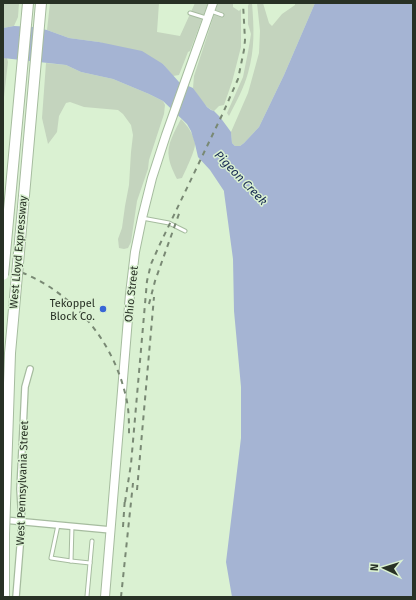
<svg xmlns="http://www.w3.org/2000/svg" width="416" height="600" font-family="'Fira Sans',sans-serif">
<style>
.green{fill:#c4d4be}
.water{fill:#a5b4d3}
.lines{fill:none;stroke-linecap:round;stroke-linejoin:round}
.lane-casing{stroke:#a6bc9f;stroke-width:5}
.street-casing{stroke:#a6bc9f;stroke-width:8}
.secondary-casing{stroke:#a6bc9f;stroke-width:10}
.highway-casing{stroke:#a6bc9f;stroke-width:12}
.lane{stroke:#fff;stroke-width:3}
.street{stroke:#fff;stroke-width:5.5}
.secondary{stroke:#fff;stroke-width:8}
.highway{stroke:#fff;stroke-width:10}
.rail{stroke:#798974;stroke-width:2;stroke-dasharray:5 5;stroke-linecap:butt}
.highway-bridge-casing{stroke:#a6bc9f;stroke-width:12;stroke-linecap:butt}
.highway-bridge{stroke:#fff;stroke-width:10}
.poi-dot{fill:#3866d6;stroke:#daf1d2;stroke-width:1.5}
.labels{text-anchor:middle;stroke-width:3;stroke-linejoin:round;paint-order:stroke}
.street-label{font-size:11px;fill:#283125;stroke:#daf1d2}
.poi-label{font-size:11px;fill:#283125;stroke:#daf1d2;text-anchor:end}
.water-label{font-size:12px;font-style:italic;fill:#182a52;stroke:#daf1d2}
</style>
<rect width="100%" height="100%" fill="#daf1d2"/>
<g class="green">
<path d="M3,3H19L18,17L14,26L3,28Z"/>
<path d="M50,3H159L157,32L180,36L195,3H208L190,51L188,52L179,75L173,76L163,64L99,42L69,38L47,30Z"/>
<path d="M218,3H233V7L239,11L241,9V47L232,82L224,105L219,106L214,111C205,108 198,95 193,88L194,76Z"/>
<path d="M249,3H252C254,29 255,48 248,73C244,88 236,102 229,116L227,113L243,77L248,52L251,34L248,24V6Z"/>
<path d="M257,3H263L269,23L272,26L282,14L295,5V3H315L284,75L259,127L244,143L240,146H235L232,143L231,132L248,93L259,53L260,31Z"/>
<path d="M3,58H7L8,62L4,97H3Z"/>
<path d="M46,63L66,65L81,72L113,79L149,94L163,101L165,105L164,114L149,160L148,169L137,201L131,242L128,248L124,249L119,248L118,239L122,228L125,206L129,185L131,152L133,135L131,125L123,114L118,110L84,107L70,102L66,103L59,116L57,132L48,144L42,118Z"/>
<path d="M181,119C187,125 194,135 195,143C196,149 185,172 182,178L177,179C174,173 170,165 169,158C166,145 175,131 181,119Z"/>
</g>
<path class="water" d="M315,3H413V597H232L226,562L241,438V387L234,311L233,259L224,192V191L210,170L198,157L195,144L191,131L187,124L163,101L149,94L113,79L81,72L66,65L3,58V28L14,26L33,27L47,30L69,38L99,42L142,51L163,64L179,82L193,88L207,107L211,110L214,111L220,117L231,132L232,143L235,146H240L244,143L259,127L284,75Z"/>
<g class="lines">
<g class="lane-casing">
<g id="lane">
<path d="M211,11L222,15"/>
<path d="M190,13L206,18"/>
<path d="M142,218L169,223L185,231"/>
<path d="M58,525L51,558L71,561L72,526"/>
<path d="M71,561L90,563"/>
<path d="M87,596L92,541"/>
</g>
</g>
<g class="street-casing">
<g id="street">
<path d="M4,520L111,530"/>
<path d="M16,597L22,522L20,489L23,429L25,387L30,369"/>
</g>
</g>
<g class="secondary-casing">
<path id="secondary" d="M105,597L130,294L135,252L142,218L152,178L166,135L213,3"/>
</g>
<g class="highway-casing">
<path id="highway" d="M4,597V534"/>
</g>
<use href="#lane" class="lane"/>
<use href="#street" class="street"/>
<use href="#secondary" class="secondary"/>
<use href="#highway" class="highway"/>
<g class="rail">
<path d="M3,266C65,283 112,335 126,397C129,409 129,422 129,434"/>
<path d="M149,304L155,281L180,211"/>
<path d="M137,490L154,297"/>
<path d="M125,502L131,464L147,281L151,264L160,244L223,113L238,79L244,50L245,40L243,3"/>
<path d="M123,527L125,497"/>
<path d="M121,597L133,483"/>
</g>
<g class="highway-bridge-casing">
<g id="highway-bridge">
<path d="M3,275L28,3"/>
<path d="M4,534L10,353L13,320L41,3"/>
</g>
</g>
<use href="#highway-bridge" class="highway-bridge"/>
</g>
<circle class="poi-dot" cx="103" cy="309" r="4"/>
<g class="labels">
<g class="street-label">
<text transform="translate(18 252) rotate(-85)" y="4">West Lloyd Expressway</text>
<text transform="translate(131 294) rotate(-84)" y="4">Ohio Street</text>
<text transform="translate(22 483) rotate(-88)" y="4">West Pennsylvania Street</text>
</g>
<g class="poi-label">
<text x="95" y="307">Tekoppel<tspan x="95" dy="13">Block Co.</tspan></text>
</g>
<g class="water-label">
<text transform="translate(241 178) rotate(46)" y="4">Pigeon Creek</text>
</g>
</g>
<rect width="416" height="600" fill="none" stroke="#283125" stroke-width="8"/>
<g transform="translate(384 568) rotate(274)" stroke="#daf1d2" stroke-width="3" paint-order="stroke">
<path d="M0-3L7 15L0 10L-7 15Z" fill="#283125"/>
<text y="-6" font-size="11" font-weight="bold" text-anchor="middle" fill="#283125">N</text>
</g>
</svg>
